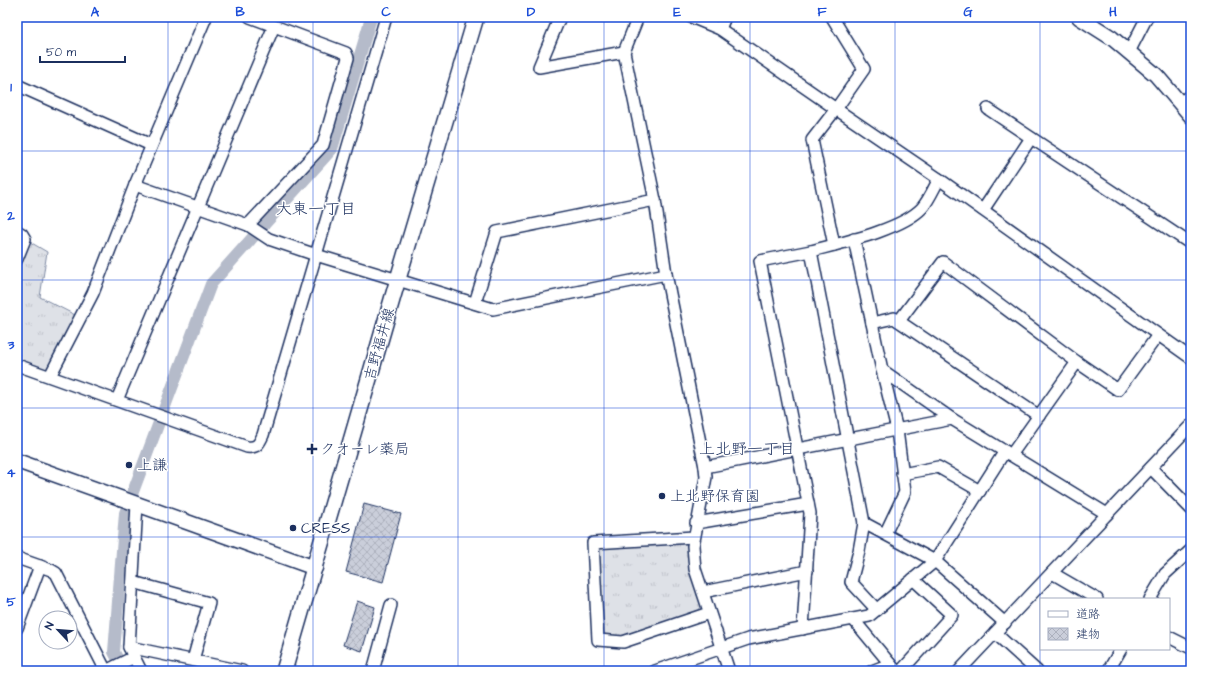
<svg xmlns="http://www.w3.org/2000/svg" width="1208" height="688" font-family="'Architects Daughter','Klee One',sans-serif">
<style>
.grass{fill:url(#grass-tufts);stroke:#7c88a2}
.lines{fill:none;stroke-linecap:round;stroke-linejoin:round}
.canal{stroke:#b5bbca;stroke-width:12}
.building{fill:url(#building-cross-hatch);stroke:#1b2f5e}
.minor-casing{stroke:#1b2f5e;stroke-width:14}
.tertiary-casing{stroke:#1b2f5e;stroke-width:17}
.secondary-casing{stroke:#1b2f5e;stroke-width:18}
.minor{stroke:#fff;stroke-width:11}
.tertiary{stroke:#fff;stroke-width:14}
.secondary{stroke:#fff;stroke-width:15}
.grid{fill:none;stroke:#1d4ed8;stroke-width:1;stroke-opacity:0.55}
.poi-dot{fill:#1b2f5e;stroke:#fff;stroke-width:1.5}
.labels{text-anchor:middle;stroke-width:3;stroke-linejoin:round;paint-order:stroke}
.street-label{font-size:15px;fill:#1b2f5e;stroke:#fff}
.poi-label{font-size:15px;fill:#1b2f5e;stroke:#fff;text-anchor:start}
.neighbourhood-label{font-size:16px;fill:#1b2f5e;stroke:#fff}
.neatline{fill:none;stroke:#1d4ed8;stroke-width:1.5}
.grid-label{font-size:13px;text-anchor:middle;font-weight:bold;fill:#1d4ed8}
</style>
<defs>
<pattern id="grass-tufts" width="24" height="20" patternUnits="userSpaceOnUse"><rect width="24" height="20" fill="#dee1e7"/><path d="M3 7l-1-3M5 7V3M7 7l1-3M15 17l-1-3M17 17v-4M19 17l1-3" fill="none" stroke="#bec1c9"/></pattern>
<pattern id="building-cross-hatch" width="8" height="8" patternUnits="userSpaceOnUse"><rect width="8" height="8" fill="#caceda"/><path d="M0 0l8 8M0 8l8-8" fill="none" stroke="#adb1be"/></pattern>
</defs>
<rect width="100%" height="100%" fill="#fff"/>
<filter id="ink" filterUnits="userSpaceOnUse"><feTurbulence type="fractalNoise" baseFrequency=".025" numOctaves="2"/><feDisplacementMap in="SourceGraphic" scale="8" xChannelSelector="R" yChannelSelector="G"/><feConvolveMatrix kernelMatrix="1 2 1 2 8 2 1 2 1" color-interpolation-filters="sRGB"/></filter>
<g filter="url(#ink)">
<g class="grass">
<path d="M25,239L47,252L40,297L77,316L50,376L17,365V256Z"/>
<path d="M694,537L709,613L629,640H598L597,543Z"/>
</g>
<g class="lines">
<path class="canal" d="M124,671L114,652L125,513L211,284L332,149L371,18L373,17"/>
</g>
<g class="building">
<path d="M364,504L401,514L383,582L346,572Z"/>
<path d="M357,601L375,607L362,651L343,645Z"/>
</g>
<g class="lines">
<g class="minor-casing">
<g id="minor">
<path d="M560,17L539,67L624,52"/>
<path d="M638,17L624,52L655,200L666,274L705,467L706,477L693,546L695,569L729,671"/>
<path d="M691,17L720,29L836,109L939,179L1191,358"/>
<path d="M832,17L864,69L836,109L812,140L834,245"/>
<path d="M720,29L725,17"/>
<path d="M1129,52L1147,17"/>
<path d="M17,85L151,145"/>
<path d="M1180,103L1191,95"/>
<path d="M988,109L1191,244"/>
<path d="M939,179C934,188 929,200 922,208C901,230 841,243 811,251L864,523L935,561L1005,623"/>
<path d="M135,185L248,225L269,239L316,255L493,309L666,274"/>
<path d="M983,210L1031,138"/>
<path d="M248,225L323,145L348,58L346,53L250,17"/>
<path d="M17,231L22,234L25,239L17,259"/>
<path d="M854,239L882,370L897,430L905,492L885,534"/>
<path d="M475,303L497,232L655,200"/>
<path d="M899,321L943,262L1077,362L1118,390L1158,335"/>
<path d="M872,323L894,318L1039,416"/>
<path d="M17,365L247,447C257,448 259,444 263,435L386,17"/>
<path d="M882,370L952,419L1107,514"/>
<path d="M50,376L93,293L135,185L206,17"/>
<path d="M117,400L274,26"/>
<path d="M1011,455L1077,362"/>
<path d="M705,467L952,419"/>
<path d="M1151,468L1191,509"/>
<path d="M902,474L938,467L980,491"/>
<path d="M137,504L129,647L141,671"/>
<path d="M696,523L808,504"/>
<path d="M864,523L859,551L851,582L877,610"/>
<path d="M694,537L593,543L598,640L623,642L709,613"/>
<path d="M17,558L51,570L56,573L106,671L134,657"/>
<path d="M1052,573L1097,599"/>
<path d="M133,582L209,603L193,660"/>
<path d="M703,592L807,571"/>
<path d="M1150,599L1165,574L1191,550"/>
<path d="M853,619L896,671"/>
<path d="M17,628L40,566"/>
<path d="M803,629L810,513L760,261L811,251"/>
<path d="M995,633L1037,671"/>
<path d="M1169,637L1191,648"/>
<path d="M129,647L242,671"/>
<path d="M373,671L391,605"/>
<path d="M655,671L748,639L869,616L935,561L1005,451"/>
<path d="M872,671L890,664"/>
<path d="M901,671L952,615L913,579"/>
<path d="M959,671L1191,425"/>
<path d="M1108,671L1121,649"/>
</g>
</g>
<g class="tertiary-casing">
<g id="tertiary">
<path d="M1079,17L1112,38L1156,75L1191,116"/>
<path d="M17,461L315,568"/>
</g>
</g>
<g class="secondary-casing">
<path id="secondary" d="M284,671L398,279L476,17"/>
</g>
<use href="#minor" class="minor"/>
<use href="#tertiary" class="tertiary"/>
<use href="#secondary" class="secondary"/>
</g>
</g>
<path class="grid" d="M168,17V671M313,17V671M458,17V671M604,17V671M750,17V671M895,17V671M1040,17V671M17,151H1191M17,280H1191M17,408H1191M17,537H1191"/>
<g class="poi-dot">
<path d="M310 443h4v4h4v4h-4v4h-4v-4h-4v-4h4z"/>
<circle cx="129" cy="465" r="4"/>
<circle cx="662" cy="496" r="4"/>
<circle cx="293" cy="528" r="4"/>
</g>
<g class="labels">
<g class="street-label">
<text transform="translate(379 344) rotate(-74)" y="5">吉野福井線</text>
</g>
<g class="poi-label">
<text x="320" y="454">クオーレ薬局</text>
<text x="137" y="470">上謙</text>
<text x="670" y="501">上北野保育園</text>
<text x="301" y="533">CRESS</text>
</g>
<g class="neighbourhood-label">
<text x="316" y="214">大東一丁目</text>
<text x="747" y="454">上北野一丁目</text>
</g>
</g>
<rect width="1208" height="688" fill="none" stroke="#fff" stroke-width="44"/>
<rect x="1040" y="598" width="130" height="52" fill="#ffffff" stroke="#a4acbf"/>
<rect x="1048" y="611" width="20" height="6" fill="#ffffff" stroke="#a4acbf"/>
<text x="1076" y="618" font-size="12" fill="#1b2f5e">道路</text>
<rect x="1048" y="628" width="20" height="12" fill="url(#building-cross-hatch)" stroke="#a4acbf"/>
<text x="1076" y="638" font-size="12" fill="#1b2f5e">建物</text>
<g transform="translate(58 630) rotate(296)"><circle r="19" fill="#ffffff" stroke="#a4acbf"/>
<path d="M0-3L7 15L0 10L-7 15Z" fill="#1b2f5e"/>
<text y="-6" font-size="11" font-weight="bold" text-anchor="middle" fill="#1b2f5e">N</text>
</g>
<path d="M40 56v6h85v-6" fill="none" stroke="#1b2f5e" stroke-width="2"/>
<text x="46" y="56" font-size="12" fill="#1b2f5e" stroke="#ffffff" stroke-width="3" paint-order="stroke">50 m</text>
<rect x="22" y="22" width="1164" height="644" class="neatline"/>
<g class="grid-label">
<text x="95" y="16">A</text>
<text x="240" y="16">B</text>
<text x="386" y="16">C</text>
<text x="531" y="16">D</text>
<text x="677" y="16">E</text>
<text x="822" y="16">F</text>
<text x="968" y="16">G</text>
<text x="1113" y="16">H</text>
<text x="11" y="91">1</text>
<text x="11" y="220">2</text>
<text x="11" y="349">3</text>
<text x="11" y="477">4</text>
<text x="11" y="606">5</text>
</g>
</svg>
